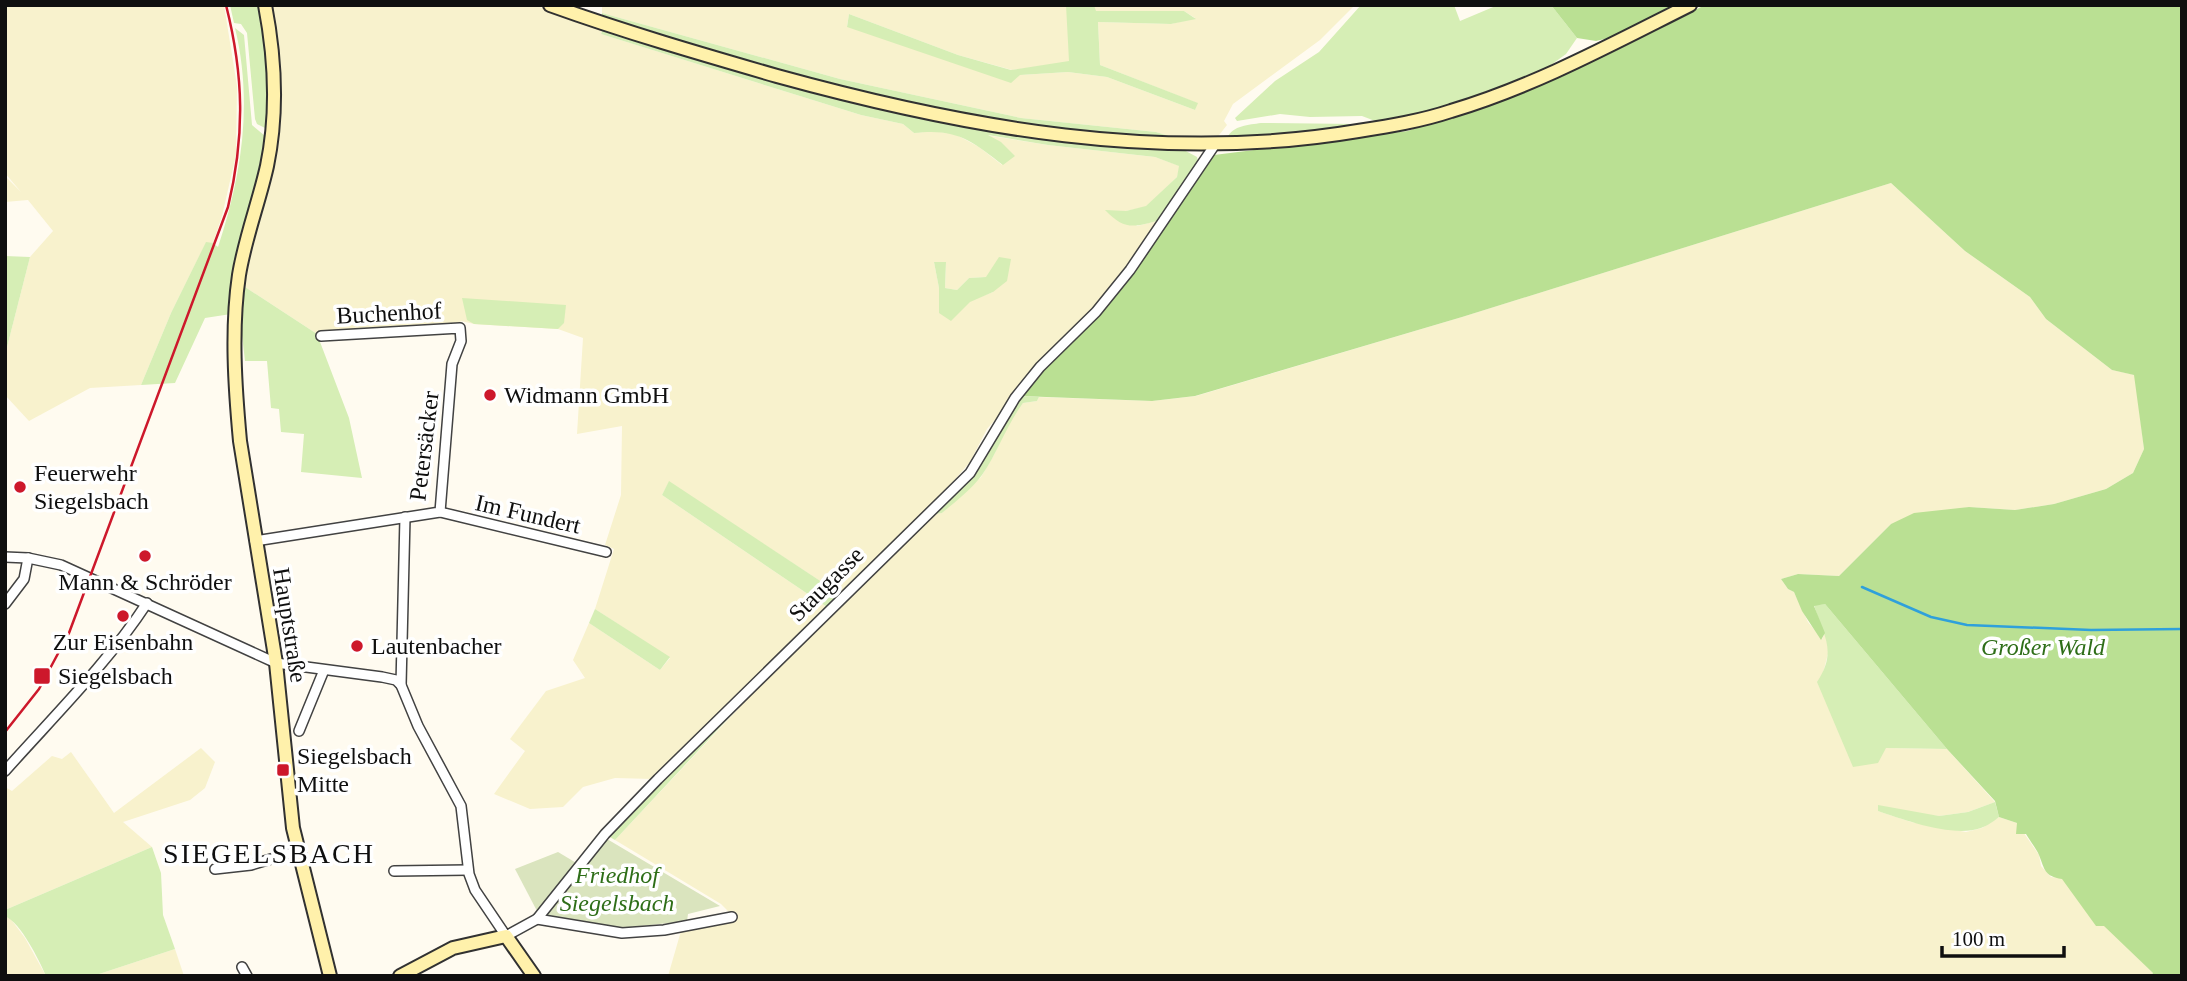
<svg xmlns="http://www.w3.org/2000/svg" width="2187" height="981" font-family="Georgia,serif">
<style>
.farmland{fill:#f8f2cd;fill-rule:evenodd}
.green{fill:#d6eeb5}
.forest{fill:#bae093}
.cemetery{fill:#dae4be}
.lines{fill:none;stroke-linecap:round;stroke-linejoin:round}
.stream{stroke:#2fa0db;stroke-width:2.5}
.street-casing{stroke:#424242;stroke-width:12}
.secondary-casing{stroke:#313131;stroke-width:16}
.street{stroke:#fff;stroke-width:9}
.secondary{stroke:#fff1ab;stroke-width:12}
.rail{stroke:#cd182b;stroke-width:2.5}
.poi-dot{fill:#cd182b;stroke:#fff;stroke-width:2.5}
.labels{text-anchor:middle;stroke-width:7;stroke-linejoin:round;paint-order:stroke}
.street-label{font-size:24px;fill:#0f0f0f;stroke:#fff}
.poi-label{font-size:24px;fill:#0f0f0f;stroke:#fff;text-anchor:start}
.park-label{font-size:24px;font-style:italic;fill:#2e6e18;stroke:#fff}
.quarter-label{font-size:28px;letter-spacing:2px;fill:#0f0f0f;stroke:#fff}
</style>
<rect width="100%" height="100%" fill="#fffbf0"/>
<g class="farmland">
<path d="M5,5H224L237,86L236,155L222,216L213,243H206L171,313L141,385L90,388L29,421L5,395V355L30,257L53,231L28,200L5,202V176L21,192L5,173Z"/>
<path d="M270,5H534L603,29L601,34L861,115L903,124L914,133L934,131L955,134L979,147L1002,165L985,135L1048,145L1155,157L1180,166L1177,177L1146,207L1126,211L1137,226L1160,220L1110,290L987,429L970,462L951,484L953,487L840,594L669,482L662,495L827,607L653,779L615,778L583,787L563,807L530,809L494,794L525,751L510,739L546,691L585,678L573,660L589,623L660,670L670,658L595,609L614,549L605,545L621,495L622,426L577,434L583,338L558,329L474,324L461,321L457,327L317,334L242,285L246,260L270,173ZM934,262L946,263L945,288L957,290L969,278L986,277L993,292L939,313V288Z"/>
<path d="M602,5H1068L1070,62L1012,70L958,55L849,14L847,26L1020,75L1068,72L1107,77L1195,110L1197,103L1100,65L1098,22L1171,24L1195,18L1184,11H1095L1094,5H1355L1320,40L1233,104L1224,121L1227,125L1216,139L1169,136L1156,132L1021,118L840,79L602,13Z"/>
<path d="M1891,183L1965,251L2030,297L2046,319L2112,370L2135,375L2144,449L2133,473L2106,489L2054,504L2015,510L1969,507L1891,524L1839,576L1798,574L1781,579L1788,589L1794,592L1808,622L1822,639L1825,633L1829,650L1823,673L1886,748L1947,749L1995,802L1968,812L1939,816L1878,811L1911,822L1966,832L1982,828L1999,817L2017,823L2039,855L2041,866L2051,877L2062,878L2096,925H2104L2153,973L2151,976H668L681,931L736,919L721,904L615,840L740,707L739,704L869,576L935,514L942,513L981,477L995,453L1011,418L1023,403L1037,401L1039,397L1152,401L1196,396L1462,317Z"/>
<path d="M201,748L215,762L205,788L190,800L123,822L152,847L5,910V787L12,791L52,756L62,759L71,752L114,813Z"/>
<path d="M5,916L10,918L25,938L46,976H5Z"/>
<path d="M175,949L184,976H93Z"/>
</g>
<g class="green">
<path d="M230,5H261C268,46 272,88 267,129L257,124L255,119L247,33L241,24L234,23Z"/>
<path d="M1066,5H1094L1096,11H1184L1196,19L1171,24L1098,22L1100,65L1198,103L1195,110L1107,77L1068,72L1020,75L1011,83L847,27L849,14L958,55L1011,70L1069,61Z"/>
<path d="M1361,5H1454L1460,21L1498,5H1551L1577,38L1566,54L1544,70L1456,105L1383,124L1362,116L1310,117L1280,114L1237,121L1235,118L1275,81L1319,52Z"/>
<path d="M602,13L840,79L1021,118L1156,132L1169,136L1216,139C1169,141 1130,136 1083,132C915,114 764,67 602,19Z"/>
<path d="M235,28L244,35L252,125L265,136L258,180L237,255L231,314L205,318L175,383L141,385L171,313L206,242L213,243L218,247C242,175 253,102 235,28Z"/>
<path d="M603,29L771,81L916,116L1128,147L1182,149L1197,157L1198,161L1160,220C1134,227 1125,231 1105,210L1126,211L1146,206L1177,177L1179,166L1155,157L1048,145L988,135L1001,142L1015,156L1003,165C971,140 956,128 914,133L903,124L861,115L601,34Z"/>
<path d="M1261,123L1357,124L1363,127L1332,134L1227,138C1233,125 1249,125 1261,123Z"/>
<path d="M5,256L30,257L5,355Z"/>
<path d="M999,257L1011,259L1007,281L993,292L970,302L951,321L939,313V288L934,262H946L945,288L957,290L969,278L986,277Z"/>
<path d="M242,285L317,334L349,418L362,478L301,472L304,434L281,432L279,409L271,408L267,361H245L240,318Z"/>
<path d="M462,298L566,305L564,323L558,329L474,324L467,320Z"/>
<path d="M1020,396L1039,397L1037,401L1023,403C1006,426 998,452 982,475C971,490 956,501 942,513L935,514L971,477Z"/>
<path d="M669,481L840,594L827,607L662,495Z"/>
<path d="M1825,604L1947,749L1886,748L1878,763L1853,767L1817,682C1838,650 1823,636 1814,605Z"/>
<path d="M595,609L670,657L660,670L589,623Z"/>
<path d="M739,704L740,706L615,840L608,836Z"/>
<path d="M1995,802L1999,817C1994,821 1987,826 1981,828C1953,838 1905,820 1878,811V805L1939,816L1968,812Z"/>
<path d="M152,847L161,873L163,915L175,949L93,976H46C39,960 21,923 5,916V910Z"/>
</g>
<g class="forest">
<path d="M1551,5H1673L1613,37L1596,41L1577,38Z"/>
<path d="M1705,5H2182V976H2151L2153,973L2104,926H2096L2062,879C2044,876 2045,870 2039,855C2036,848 2030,841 2026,834H2016L2017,823L1999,817L1995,801L1947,749L1825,604L1814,606L1825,633L1821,640L1802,611L1794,592L1788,589L1781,579L1798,574L1839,576L1891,524L1914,513L1969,507L2015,510L2054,504L2106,489L2133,473L2144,449L2134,375L2112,370L2046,319L2030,297L1965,251L1891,183L1462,317L1195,396L1152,401L1020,396L1140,258L1214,155L1408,131L1595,60Z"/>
</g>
<g class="cemetery">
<path d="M607,839L720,906L688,914L687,921L622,928L546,915Z"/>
<path d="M558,852L578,864L537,911L515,869Z"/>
</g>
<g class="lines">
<path class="stream" d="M1862,587L1931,617L1967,625L2091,630L2182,629"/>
<g class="street-casing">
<g id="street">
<path d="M440,512L606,552"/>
<path d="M405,517L401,685L418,726L461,806L469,874L475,890L506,936L537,919L605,834L658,779L970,473L1015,398L1040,367L1096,312L1130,270L1214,146"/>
<path d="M255,541L440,512L452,364L461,341L460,328L321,336"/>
<path d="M5,557L28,558L61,565L276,663L382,677L396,680L401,685"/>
<path d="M5,604L24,579L28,558"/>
<path d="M299,731L324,670"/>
<path d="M5,771C54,716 107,664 147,603"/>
<path d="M215,869L251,865L298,851"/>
<path d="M394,871L468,870"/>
<path d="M537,919L622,933L664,930L732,917"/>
<path d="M242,967L247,976"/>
</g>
</g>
<g class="secondary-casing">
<g id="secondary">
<path d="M265,5C275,57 278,113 267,166C259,202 245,238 239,275C231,329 235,387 240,441L276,663L293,828L330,976"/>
<path d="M550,5C625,32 701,54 777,76C966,128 1162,164 1358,131C1390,126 1421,121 1451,111C1535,86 1612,44 1690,5"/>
<path d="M400,976L453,948L506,936L534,976"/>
</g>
</g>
<use href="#street" class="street"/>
<use href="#secondary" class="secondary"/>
<path class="rail" d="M5,732L39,689L69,633L228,207C245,136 244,76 226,5"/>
</g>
<g class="poi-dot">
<circle cx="490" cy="395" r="7"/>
<circle cx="20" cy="487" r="7"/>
<circle cx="145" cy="556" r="7"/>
<circle cx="123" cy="616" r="7"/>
<circle cx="357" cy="646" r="7"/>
<rect x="33" y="667" width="18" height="18" rx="3.5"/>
<rect x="276" y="763" width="14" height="14" rx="3.5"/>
</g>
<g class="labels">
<g class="street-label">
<text transform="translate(389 313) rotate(-3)" y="8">Buchenhof</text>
<text transform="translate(424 446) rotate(-83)" y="8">Petersäcker</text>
<text transform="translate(528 514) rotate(13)" y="8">Im Fundert</text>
<text transform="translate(826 584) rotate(-45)" y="8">Staugasse</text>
<text transform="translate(290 625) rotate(81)" y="8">Hauptstraße</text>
</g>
<g class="poi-label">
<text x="504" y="403">Widmann GmbH</text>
<text x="34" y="481">Feuerwehr<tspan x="34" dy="28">Siegelsbach</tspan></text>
<text x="145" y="590" text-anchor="middle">Mann &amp; Schröder</text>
<text x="123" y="650" text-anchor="middle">Zur Eisenbahn</text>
<text x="371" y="654">Lautenbacher</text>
<text x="58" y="684">Siegelsbach</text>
<text x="297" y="764">Siegelsbach<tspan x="297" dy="28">Mitte</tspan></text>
</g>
<g class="park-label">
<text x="2043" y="655">Großer Wald</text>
<text x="617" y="883">Friedhof<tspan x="617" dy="28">Siegelsbach</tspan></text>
</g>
<g class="quarter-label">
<text x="269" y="863">SIEGELSBACH</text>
</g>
</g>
<rect width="2187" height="981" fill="none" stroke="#0f0f0f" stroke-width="14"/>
<path d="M1942 946v10h122v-10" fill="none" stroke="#0f0f0f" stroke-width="3.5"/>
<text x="1952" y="946" font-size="21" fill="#0f0f0f" stroke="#ffffff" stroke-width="5" paint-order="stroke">100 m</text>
</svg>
